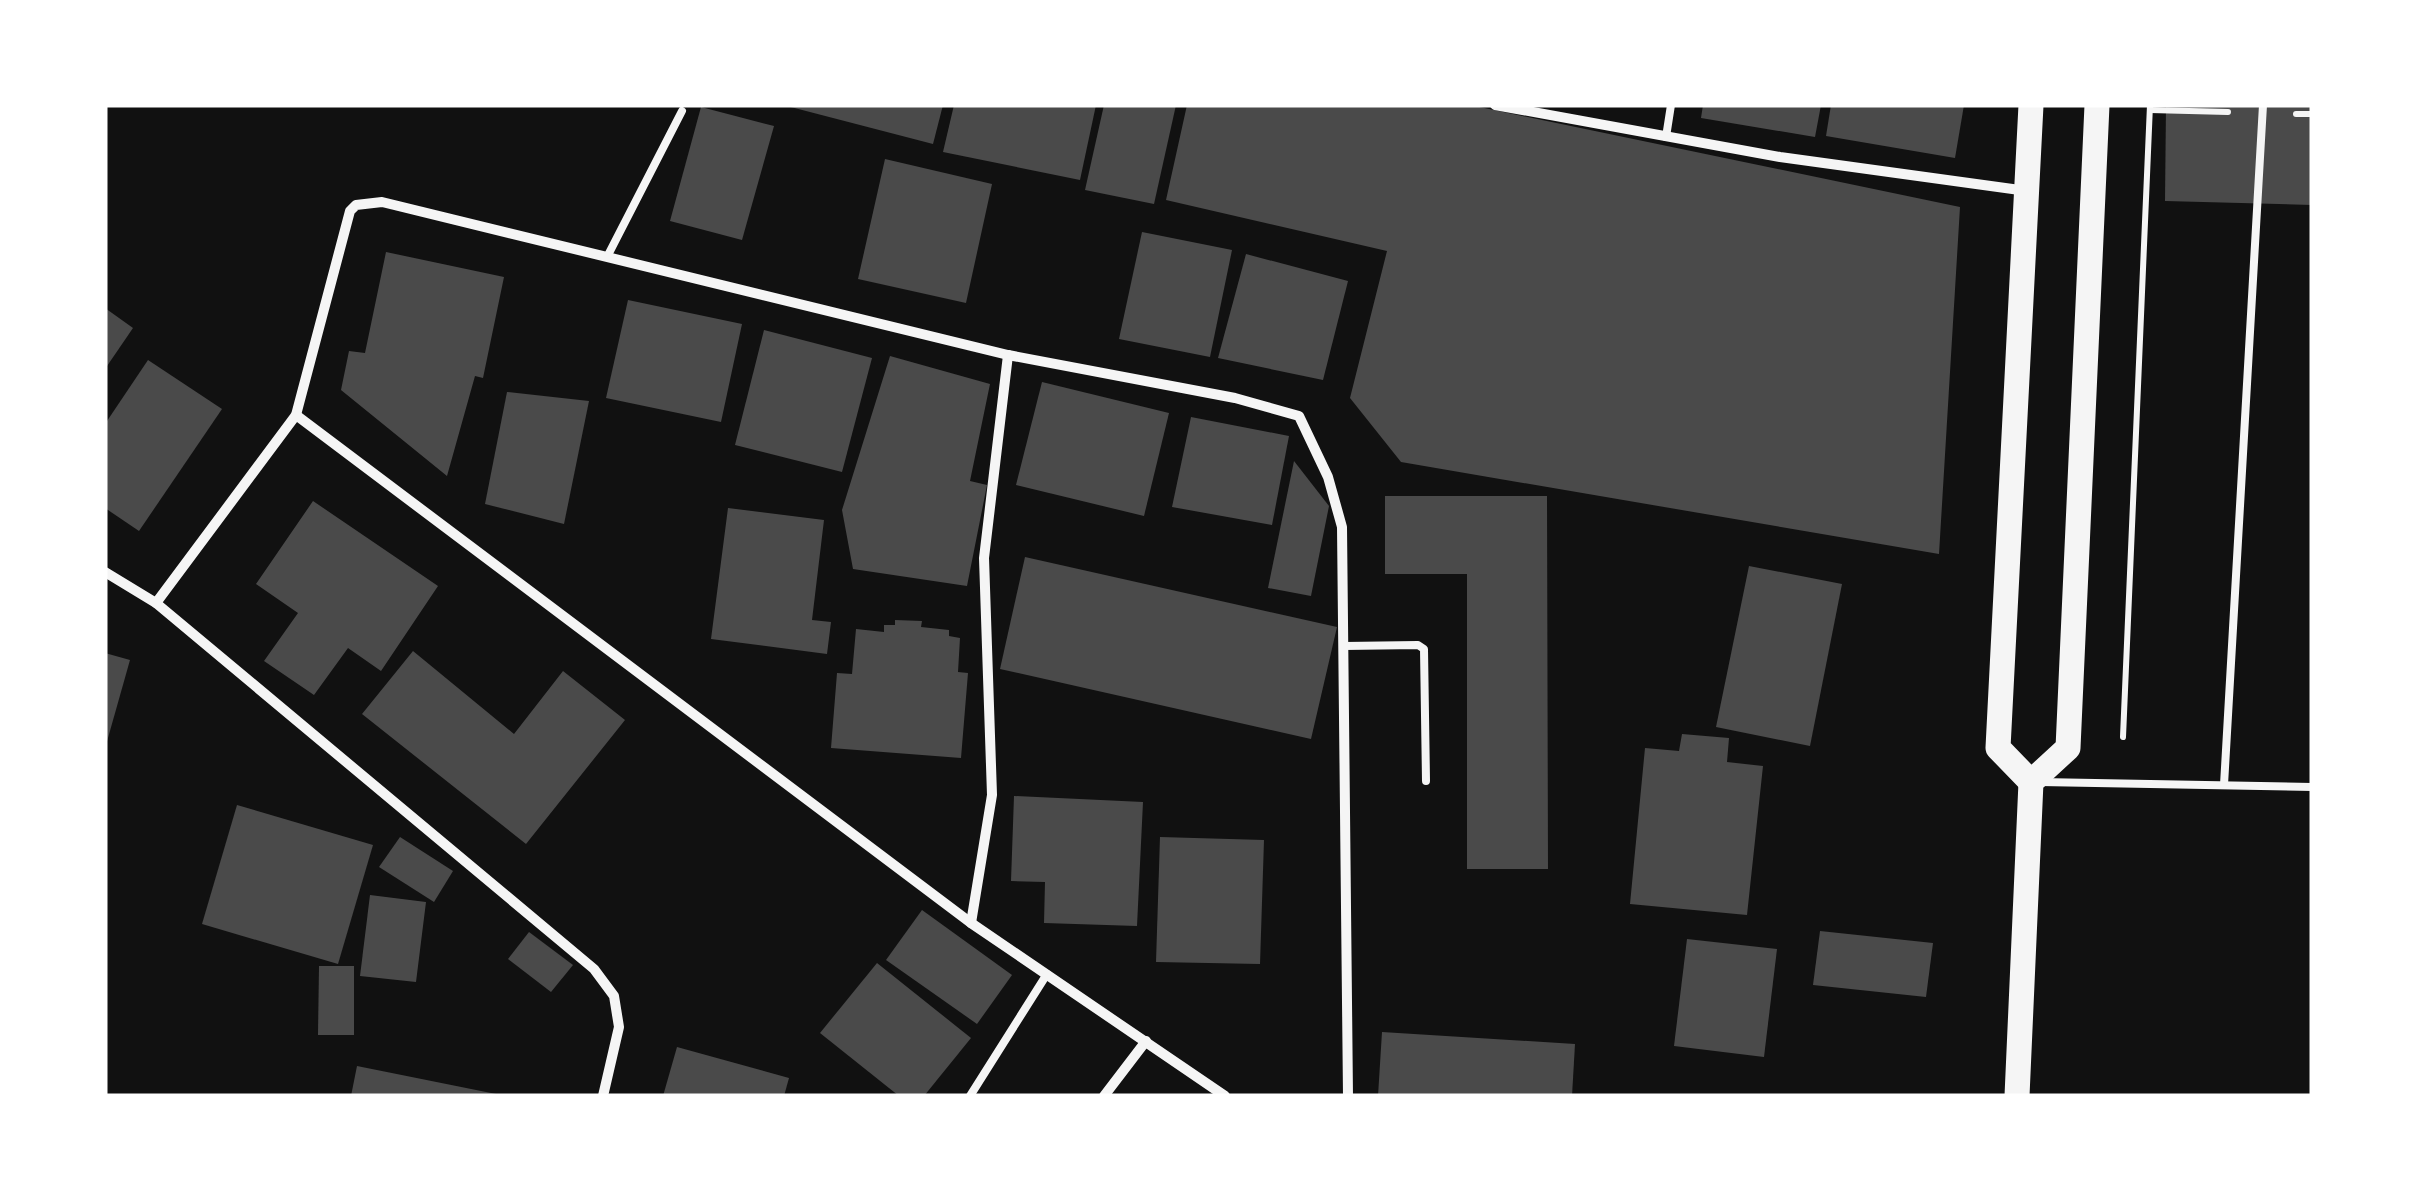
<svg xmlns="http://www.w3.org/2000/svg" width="2417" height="1201" font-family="'PT Sans',sans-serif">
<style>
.building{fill:#4a4a4a}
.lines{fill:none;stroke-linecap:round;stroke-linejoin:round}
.path{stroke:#f5f5f5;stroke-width:6}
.service{stroke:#f5f5f5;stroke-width:8}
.minor{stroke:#f5f5f5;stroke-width:10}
.primary{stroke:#f5f5f5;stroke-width:25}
</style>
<rect width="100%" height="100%" fill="#111"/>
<g class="building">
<path d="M783,105H943L933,144Z"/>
<path d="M954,105H1096L1080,180L943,152Z"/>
<path d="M1104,105H1176L1154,204L1085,190Z"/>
<path d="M1187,105H1470L1960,207L1939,554L1401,462L1350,398L1387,251L1166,200Z"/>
<path d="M1703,105H1821L1815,137L1701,118Z"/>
<path d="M1831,105H1964L1955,158L1826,136Z"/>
<path d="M2166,105H2312V205L2165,201Z"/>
<path d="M701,107L774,126L742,240L670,221Z"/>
<path d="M885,159L992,184L966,303L858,279Z"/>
<path d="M1142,232L1232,250L1210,357L1119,339Z"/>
<path d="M386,252L504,277L483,378L475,376L447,476L341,390L349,351L365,353Z"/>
<path d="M1246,254L1348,281L1323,380L1218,358Z"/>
<path d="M628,300L742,324L721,422L606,398Z"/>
<path d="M105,308L133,328L105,369Z"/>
<path d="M764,330L872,358L842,472L735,445Z"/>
<path d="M890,356L990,384L970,481L987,485L967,586L853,569L842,510Z"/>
<path d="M148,360L222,409L139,531L105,508V424Z"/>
<path d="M1042,382L1169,413L1144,516L1016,485Z"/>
<path d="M507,392L589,401L564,524L485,504Z"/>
<path d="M1191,417L1289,436L1272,525L1172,507Z"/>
<path d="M1294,461L1329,506L1311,596L1268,588Z"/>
<path d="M1385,496H1547L1548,869H1467V574H1385Z"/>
<path d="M313,501L438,586L381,671L348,648L314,695L264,661L298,613L256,584Z"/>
<path d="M728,508L824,520L812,620L831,622L827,654L711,639Z"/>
<path d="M1025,557L1337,627L1311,739L1000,669Z"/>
<path d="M1749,566L1842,584L1810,746L1716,727Z"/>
<path d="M895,620L922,621L921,627L949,630V636L960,638L958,672L968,673L961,758L831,748L837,673L852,674L856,629L884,632V625H895Z"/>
<path d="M413,651L514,734L563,671L625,720L526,844L362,714Z"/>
<path d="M105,653L130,660L106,745H105Z"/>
<path d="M1682,734L1729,738L1727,762L1763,766L1747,915L1630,904L1645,748L1679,751Z"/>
<path d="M1014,796L1143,802L1137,926L1044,923L1045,882L1011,881Z"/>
<path d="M237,805L373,845L338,964L202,924Z"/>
<path d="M400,837L453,871L434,902L379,867Z"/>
<path d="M1160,837L1264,840L1260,964L1156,962Z"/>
<path d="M370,895L426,902L416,982L360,976Z"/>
<path d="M922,910L1012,975L977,1024L886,960Z"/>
<path d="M1820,931L1933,943L1926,997L1813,985Z"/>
<path d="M529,932L573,965L551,992L508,959Z"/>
<path d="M1687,939L1777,949L1764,1057L1674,1046Z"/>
<path d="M877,963L971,1038L924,1096H899L820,1033Z"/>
<path d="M319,966H354V1035H318Z"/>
<path d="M1382,1032L1575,1044L1572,1096H1378Z"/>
<path d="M677,1047L789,1078L784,1096H663Z"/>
<path d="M357,1066L496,1094V1096H351Z"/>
</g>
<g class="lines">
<g class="path">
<path d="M2150,110L2228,112"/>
<path d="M2296,114H2312"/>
<path d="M2123,737L2150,105"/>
</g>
<g class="service">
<path d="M1666,137L1671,105"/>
<path d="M607,257L682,111"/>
<path d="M1344,646L1418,645L1424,649L1426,781"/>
<path d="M2040,782L2312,787"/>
<path d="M2224,785L2263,105"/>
<path d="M970,1096L1047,974"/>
</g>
<g class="minor">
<path d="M1495,105L1780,157L2027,191"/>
<path d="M296,415L971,923L1225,1096"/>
<path d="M105,572L156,603L594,969L614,996L619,1027L603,1096"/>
<path d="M156,603L296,415L350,211L356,205L382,202L1008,355L1235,398L1299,416L1328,477L1342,527L1348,1096"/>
<path d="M971,923L992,795L984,558L1008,355"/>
<path d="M1104,1096L1146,1041"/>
</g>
<g class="primary">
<path d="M2031,782L1998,748L2031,105"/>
<path d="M2017,1096L2031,782L2068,748L2097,105"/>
</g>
</g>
<rect width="2417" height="1201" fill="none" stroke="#ffffff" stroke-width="215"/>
</svg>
